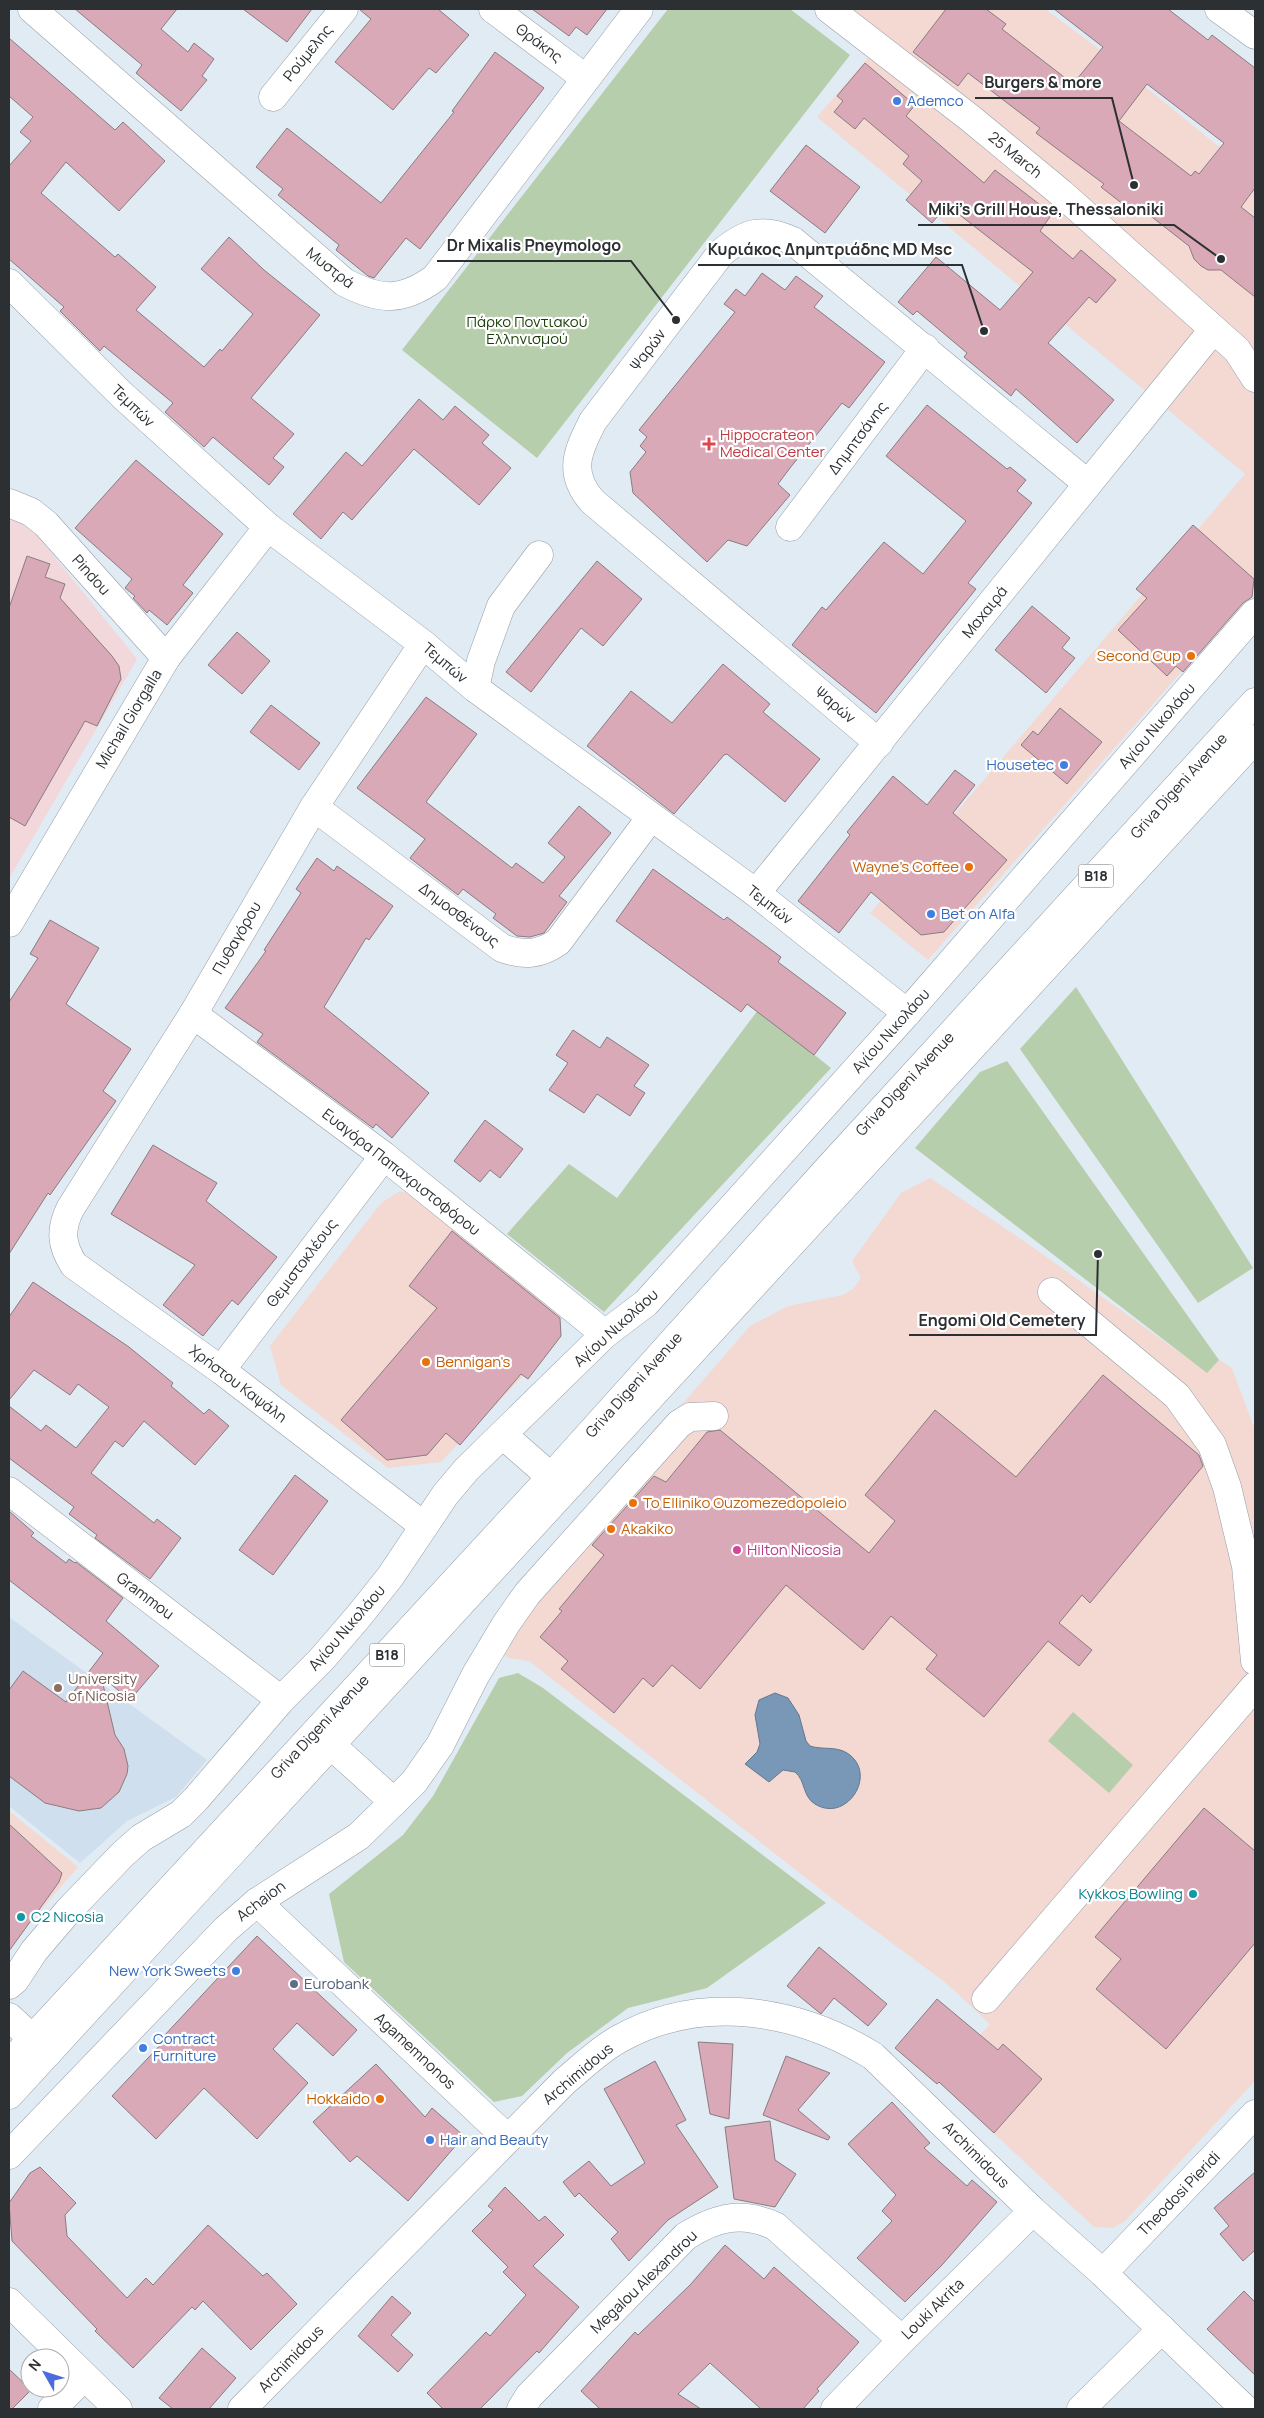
<svg xmlns="http://www.w3.org/2000/svg" width="1264" height="2418" font-family="Manrope,sans-serif">
<style>
.commercial{fill:#f3d9d2}
.industrial{fill:#f2d8db}
.built{fill:#d0dfee}
.green{fill:#b6ceac}
.water{fill:#7997b7;stroke:#62788f}
.building{fill:#d9a9b7;stroke:#897c80;fill-rule:evenodd}
.lines{fill:none;stroke-linecap:round;stroke-linejoin:round}
.minor-casing{stroke:#969ea7;stroke-width:29}
.major-casing{stroke:#969ea7;stroke-width:29}
.minor{stroke:#fff;stroke-width:28}
.major{stroke:#fff;stroke-width:28}
.shop-dot{fill:#3f7fe0;stroke:#fff;stroke-width:2}
.health-dot{fill:#e0444e;stroke:#fff;stroke-width:2}
.food-dot{fill:#e8710a;stroke:#fff;stroke-width:2}
.hotel-dot{fill:#d1479c;stroke:#fff;stroke-width:2}
.education-dot{fill:#8d6e63;stroke:#fff;stroke-width:2}
.culture-dot{fill:#0f9aa8;stroke:#fff;stroke-width:2}
.service-dot{fill:#5c6f8a;stroke:#fff;stroke-width:2}
.labels{text-anchor:middle;stroke-width:4.5;stroke-linejoin:round;paint-order:stroke}
.shield{fill:#fff;stroke:#6b6e70;stroke-width:1}
.shield-label{font-size:14px;font-weight:bold;fill:#2c3033}
.street-label{font-size:15px;fill:#2c3033;stroke:#fff}
.shop-label{font-size:15px;fill:#366cbe;stroke:#fff;text-anchor:start}
.park-label{font-size:15px;fill:#1a3c07;stroke:#fff}
.health-label{font-size:15px;fill:#be3a42;stroke:#fff;text-anchor:start}
.food-label{font-size:15px;fill:#c56008;stroke:#fff;text-anchor:end}
.hotel-label{font-size:15px;fill:#b23c85;stroke:#fff;text-anchor:start}
.education-label{font-size:15px;fill:#785e54;stroke:#fff;text-anchor:start}
.culture-label{font-size:15px;fill:#0d838f;stroke:#fff;text-anchor:end}
.service-label{font-size:15px;fill:#4e5e75;stroke:#fff;text-anchor:start}
.leader{fill:none;stroke:#2c3033;stroke-width:2}
.callout-dot{fill:#2c3033;stroke:#fff;stroke-width:2}
.callout-label{font-size:16px;text-anchor:middle;font-weight:bold;fill:#2c3033;stroke:#fff;stroke-width:4.5;stroke-linejoin:round;paint-order:stroke}
</style>
<rect width="100%" height="100%" fill="#e1ebf4"/>
<g class="commercial">
<path d="M830,9H1045L1095,46L1255,176V588L928,960L870,913L1245,474L817,117L872,53Z"/>
<path d="M930,1178L1027,1243L1207,1372L1219,1360L1232,1368L1255,1430V2081L1125,2221L1113,2228L1094,2227L941,2084L943,2075L990,2024L946,1983L838,1903L529,1661L509,1658L479,1639L750,1326L788,1306L843,1295L853,1289L861,1278L852,1261L901,1193Z"/>
<path d="M400,1191L425,1198L559,1307L561,1336L441,1462L388,1468L281,1385L270,1346L381,1203Z"/>
<path d="M9,1811L78,1867L9,1947Z"/>
</g>
<path class="industrial" d="M9,517L23,518L137,659L9,879Z"/>
<path class="built" d="M9,1617L207,1760L176,1797L127,1821L80,1863L9,1806Z"/>
<g class="green">
<path d="M668,9H790L850,55L537,458L402,350Z"/>
<path d="M1076,987L1253,1268L1198,1303L1020,1049Z"/>
<path d="M758,1010L831,1068L604,1312L507,1234L569,1164L617,1198Z"/>
<path d="M1007,1061L1219,1360L1207,1373L915,1148L980,1072Z"/>
<path d="M518,1673L543,1688L826,1903L707,1988L628,2008L567,2053L522,2096L494,2102L344,1962L329,1894L403,1835L433,1796L499,1678Z"/>
<path d="M1073,1712L1133,1765L1109,1793L1048,1741Z"/>
</g>
<path class="water" d="M775,1693L788,1698L799,1715L806,1741L810,1746C822,1750 836,1746 847,1753C879,1773 847,1824 815,1804C802,1796 806,1781 795,1772L783,1770L769,1782L745,1764L757,1752L760,1744L755,1715L759,1700Z"/>
<g class="building">
<path d="M75,9H177L161,29L188,52L194,43L214,59L202,76L207,80L181,111L136,73L142,65Z"/>
<path d="M243,9H312L287,42Z"/>
<path d="M359,9H438L469,35L436,73L429,68L393,110L335,62L371,19Z"/>
<path d="M532,9H607L587,35L576,27L569,36Z"/>
<path d="M946,9H986L1006,24L1002,29L1073,84L1103,47L1054,9H1168L1208,40L1212,35L1255,68V188L1241,207L1255,218V297L1221,270H1208L1201,266L1194,259L1189,246L1143,210L1142,212L1136,208L1133,212L1101,187L1104,184L1036,133L1040,128L968,73L958,86L913,52ZM1147,84L1224,143L1199,174L1195,171L1191,176L1119,121Z"/>
<path d="M9,38L115,130L123,122L165,161L119,211L66,162L41,193L115,257L118,254L156,287L136,310L204,367L220,349L222,351L253,314L201,269L229,237L264,270L320,315L251,398L294,434L273,458L284,467L269,485L213,437L204,447L165,412L173,403L104,346L100,351L60,311L64,307L9,259V166L31,141L20,132L33,117L9,96Z"/>
<path d="M495,52L544,88L420,249L406,238L374,278L368,276L336,250L339,245L278,195L283,189L256,167L287,128L381,203L454,112L452,111Z"/>
<path d="M865,63L915,105L906,116L984,183L995,170L1052,214L1040,231L1073,259L1081,250L1116,280L1096,303L1089,297L1048,343L1114,400L1077,443L1016,389L1011,396L964,357L967,353L917,311L913,315L898,302L936,257L1000,310L1033,272L947,205L932,223L906,200L922,181L903,164L909,156L864,118L855,129L834,112L843,101L837,96Z"/>
<path d="M806,145L860,187L825,233L770,191Z"/>
<path d="M762,273L785,290L796,276L823,296L814,307L885,362L849,408L842,403L790,468L778,484L790,495L747,546L728,540L707,562L633,493L630,472L646,452L640,446L647,437L639,430L735,312L724,304L736,289L745,296Z"/>
<path d="M419,399L443,420L455,406L489,435L482,443L511,468L479,505L414,449L352,520L343,512L321,539L293,514L346,452L362,466Z"/>
<path d="M927,405L1007,469L1010,467L1026,480L1017,491L1032,503L968,583L976,589L876,713L792,645L822,607L826,610L884,542L923,574L966,521L886,456Z"/>
<path d="M136,460L223,534L183,585L193,593L167,625L149,610L147,613L133,598L135,596L125,588L132,579L75,528Z"/>
<path d="M1193,525L1254,579L1252,597L1243,603L1183,672L1176,666L1167,676L1118,630L1147,598L1136,589Z"/>
<path d="M27,556L50,564L45,577L65,584L60,598L112,656L119,666L121,679L97,726L85,721L25,826L9,817V608Z"/>
<path d="M597,561L642,599L603,646L581,628L531,692L506,672Z"/>
<path d="M1032,606L1070,638L1062,648L1075,658L1046,693L995,650Z"/>
<path d="M237,632L270,661L242,694L208,665Z"/>
<path d="M723,664L770,704L763,712L820,759L785,802L727,754L724,755L674,814L587,746L631,691L672,723Z"/>
<path d="M426,697L477,734L426,802L512,868L516,863L543,883L565,857L548,843L579,806L611,833L559,896L567,902L544,933L530,937L517,936L493,918L496,914L463,889L458,895L410,858L425,839L357,788Z"/>
<path d="M271,705L320,743L299,770L250,732Z"/>
<path d="M1060,708L1102,742L1067,784L1021,745L1033,731L1038,735Z"/>
<path d="M955,770L975,785L953,813L1007,860L944,932L921,935L871,892L839,933L798,901L850,835L847,832L893,776L927,805Z"/>
<path d="M317,858L334,871L337,866L393,906L369,940L366,938L324,1007L429,1093L392,1138L376,1124L373,1128L257,1042L263,1034L225,1008L266,951L264,950L301,893L296,889Z"/>
<path d="M653,869L724,920L727,917L781,957L778,962L846,1013L814,1055L747,1004L741,1012L616,921Z"/>
<path d="M50,920L99,948L66,1004L131,1049L103,1091L116,1101L50,1195L48,1193L9,1254V1002L38,958L30,954Z"/>
<path d="M573,1030L600,1048L607,1037L649,1065L634,1086L645,1093L630,1116L597,1094L584,1113L549,1090L568,1063L556,1055Z"/>
<path d="M485,1120L523,1149L500,1178L490,1170L480,1182L454,1161Z"/>
<path d="M153,1145L217,1183L206,1201L277,1257L238,1305L232,1300L203,1336L163,1305L195,1265L111,1214Z"/>
<path d="M452,1231L560,1318L561,1336L528,1379L521,1374L460,1445L446,1433L427,1455L387,1460L341,1420L437,1308L409,1286Z"/>
<path d="M33,1282L129,1347L173,1383L171,1386L204,1414L209,1409L229,1426L195,1465L144,1421L123,1447L115,1441L91,1473L154,1523L157,1519L181,1538L150,1579L95,1538L97,1535L69,1514L74,1507L9,1458V1406L41,1431L46,1425L76,1448L109,1407L78,1384L70,1395L34,1370L9,1400V1317Z"/>
<path d="M1103,1375L1199,1455L1203,1466L1090,1603L1082,1595L1059,1623L1092,1650L1079,1666L1048,1641L984,1717L926,1669L937,1655L891,1616L863,1650L786,1585L700,1689L672,1665L653,1687L643,1678L614,1713L561,1669L568,1661L540,1637L562,1611L559,1609L604,1555L592,1545L654,1476L666,1482L707,1432L720,1430L869,1553L895,1521L865,1495L935,1410L1016,1477Z"/>
<path d="M295,1475L328,1501L273,1575L239,1550Z"/>
<path d="M9,1511L34,1533L31,1536L66,1563L69,1559L75,1563L76,1562L123,1598L106,1621L159,1666L130,1700L101,1676L115,1735L124,1749L128,1766L127,1774L119,1792L101,1808L79,1811L45,1803L9,1776V1690L23,1671L66,1702L103,1653L9,1580Z"/>
<path d="M1204,1808L1255,1851V1943L1166,2049L1096,1989L1121,1959L1095,1937Z"/>
<path d="M9,1824L62,1873L59,1882L9,1951Z"/>
<path d="M257,1936L357,2030L333,2056L297,2023L273,2049L308,2083L257,2139L204,2088L156,2139L112,2096L166,2039L163,2037Z"/>
<path d="M819,1947L887,2004L868,2026L834,1998L821,2014L787,1986Z"/>
<path d="M937,1999L998,2050L1003,2044L1042,2079L994,2133L939,2082L937,2084L895,2048Z"/>
<path d="M698,2042L733,2044L729,2119L710,2114Z"/>
<path d="M786,2056L830,2073L798,2110L830,2137L828,2140L763,2115Z"/>
<path d="M655,2061L686,2120L676,2125L718,2187L668,2220L629,2261L611,2239L618,2232L579,2193L575,2197L563,2182L589,2161L611,2186L645,2163L604,2089Z"/>
<path d="M376,2064L425,2117L432,2108L464,2136L408,2201L357,2156L350,2162L313,2122Z"/>
<path d="M892,2102L930,2143L924,2148L967,2186L972,2180L997,2202L942,2265L905,2302L857,2258L892,2221L882,2211L896,2195L848,2144Z"/>
<path d="M770,2121L775,2160L796,2174L775,2207L734,2199L725,2127Z"/>
<path d="M40,2167L76,2203L65,2215L67,2236L127,2298L146,2278L153,2285L208,2225L263,2276L267,2273L297,2304L251,2350L203,2301L195,2310L192,2307L133,2368L95,2331L97,2329L12,2241L9,2203L30,2173Z"/>
<path d="M1255,2172V2250L1243,2261L1220,2234L1229,2226L1214,2208Z"/>
<path d="M505,2187L539,2221L545,2216L564,2235L533,2266L579,2307L539,2353L537,2351L480,2409H443L427,2393L486,2332L490,2336L526,2295L503,2272L508,2267L472,2231L493,2210L488,2206Z"/>
<path d="M725,2245L764,2279L774,2267L859,2342L817,2389L819,2391L803,2409H761L710,2363L678,2394L701,2409H600L581,2391L635,2332L638,2335L690,2285Z"/>
<path d="M1244,2291L1255,2302V2375L1207,2329Z"/>
<path d="M392,2296L411,2313L391,2335L413,2355L398,2372L358,2336Z"/>
<path d="M202,2348L236,2378L209,2409H173L159,2398Z"/>
<path d="M9,2369L31,2390L12,2409H9Z"/>
</g>
<g class="lines">
<g class="minor-casing">
<g id="minor">
<path d="M32,9L344,282C380,301 402,302 435,278L639,9"/>
<path d="M493,9L585,78"/>
<path d="M829,9L970,118L1061,193L1237,350L1255,378"/>
<path d="M1219,9L1255,35"/>
<path d="M273,97L344,9"/>
<path d="M9,283L122,395L268,527L423,644L475,688L756,893L907,1013"/>
<path d="M9,503L31,512L46,524L166,658"/>
<path d="M790,527L925,348"/>
<path d="M423,644L314,807L193,1014L70,1209C60,1230 61,1245 74,1265L221,1370L424,1526"/>
<path d="M475,688L481,661L501,606L539,555"/>
<path d="M879,743L592,501C567,472 578,451 593,421L721,253C746,232 763,227 793,241L1088,484"/>
<path d="M314,807L502,948C524,956 539,955 558,942L651,817"/>
<path d="M756,893L1213,330"/>
<path d="M9,923L166,658L268,527"/>
<path d="M193,1014L384,1156L605,1334"/>
<path d="M1052,1292L1177,1396L1212,1445L1227,1487L1246,1566L1255,1661"/>
<path d="M221,1370L384,1156"/>
<path d="M503,1435L551,1477"/>
<path d="M9,1491L281,1700"/>
<path d="M331,1745L394,1802"/>
<path d="M257,1902L507,2138"/>
<path d="M9,1985L15,1980L34,1951L69,1910L123,1854L141,1838L181,1814L196,1799L281,1700L321,1660L358,1617L390,1577L445,1495L466,1470L605,1334L646,1303L907,1013L1255,613"/>
<path d="M986,1999L1255,1686"/>
<path d="M9,2017L48,2053"/>
<path d="M9,2155L226,1929L257,1902L359,1836L414,1782L440,1745L475,1676L506,1624L527,1594L679,1424L690,1417L714,1416"/>
<path d="M1103,2273L1255,2114"/>
<path d="M9,2302L118,2409"/>
<path d="M52,2409L84,2377"/>
<path d="M242,2409L565,2081C582,2067 599,2050 619,2039C701,1993 797,2009 873,2056L1033,2211L1103,2273L1245,2409"/>
<path d="M521,2409L529,2396L686,2236C717,2217 741,2211 775,2226L902,2340"/>
<path d="M835,2409L902,2340L1033,2211"/>
<path d="M1081,2409L1162,2329"/>
</g>
</g>
<g class="major-casing">
<g id="major">
<path d="M9,2064L551,1477L824,1173L1255,702"/>
<path d="M9,2095L1255,739"/>
</g>
</g>
<use href="#minor" class="minor"/>
<use href="#major" class="major"/>
</g>
<g class="shop-dot">
<circle cx="897" cy="101" r="5"/>
<circle cx="1064" cy="765" r="5"/>
<circle cx="931" cy="914" r="5"/>
<circle cx="236" cy="1971" r="5"/>
<circle cx="143" cy="2048" r="5"/>
<circle cx="430" cy="2140" r="5"/>
</g>
<path class="health-dot" d="M706.5 436.5h5v5h5v5h-5v5h-5v-5h-5v-5h5z"/>
<g class="food-dot">
<circle cx="1191" cy="656" r="5"/>
<circle cx="969" cy="867" r="5"/>
<circle cx="426" cy="1362" r="5"/>
<circle cx="633" cy="1503" r="5"/>
<circle cx="611" cy="1529" r="5"/>
<circle cx="380" cy="2099" r="5"/>
</g>
<circle class="hotel-dot" cx="737" cy="1550" r="5"/>
<circle class="education-dot" cx="58" cy="1688" r="5"/>
<g class="culture-dot">
<circle cx="1193" cy="1894" r="5"/>
<circle cx="21" cy="1917" r="5"/>
</g>
<circle class="service-dot" cx="294" cy="1984" r="5"/>
<g class="labels">
<g class="shield">
<rect x="1078.5" y="864.5" width="35" height="23" rx="4"/>
<rect x="369.5" y="1643.5" width="35" height="23" rx="4"/>
</g>
<g class="shield-label">
<text x="1096" y="881">B18</text>
<text x="387" y="1660">B18</text>
</g>
<g class="street-label">
<text transform="translate(539 43) rotate(37)" y="5">Θράκης</text>
<text transform="translate(308 53) rotate(-51)" y="5">Ρούμελης</text>
<text transform="translate(1015 155) rotate(39)" y="5">25 March</text>
<text transform="translate(330 268) rotate(38)" y="5">Μυστρά</text>
<text transform="translate(648 350) rotate(-53)" y="5">Ψαρών</text>
<text transform="translate(133 406) rotate(44)" y="5">Τεμπών</text>
<text transform="translate(858 438) rotate(-53)" y="5">Δημητσάνης</text>
<text transform="translate(91 575) rotate(48)" y="5">Pindou</text>
<text transform="translate(985 612) rotate(-51)" y="5">Μαχαιρά</text>
<text transform="translate(445 663) rotate(40)" y="5">Τεμπών</text>
<text transform="translate(835 705) rotate(40)" y="5">Ψαρών</text>
<text transform="translate(129 719) rotate(-59)" y="5">Michail Giorgalla</text>
<text transform="translate(1157 726) rotate(-49)" y="5">Αγίου Νικολάου</text>
<text transform="translate(1179 786) rotate(-48)" y="5">Griva Digeni Avenue</text>
<text transform="translate(770 905) rotate(38)" y="5">Τεμπών</text>
<text transform="translate(459 915) rotate(37)" y="5">Δημοσθένους</text>
<text transform="translate(237 938) rotate(-60)" y="5">Πυθαγόρου</text>
<text transform="translate(891 1031) rotate(-48)" y="5">Αγίου Νικολάου</text>
<text transform="translate(905 1084) rotate(-47)" y="5">Griva Digeni Avenue</text>
<text transform="translate(401 1172) rotate(38)" y="5">Ευαγόρα Παπαχριστοφόρου</text>
<text transform="translate(302 1263) rotate(-53)" y="5">Θεμιστοκλέους</text>
<text transform="translate(616 1328) rotate(-42)" y="5">Αγίου Νικολάου</text>
<text transform="translate(238 1384) rotate(37)" y="5">Χρήστου Καψάλη</text>
<text transform="translate(634 1385) rotate(-48)" y="5">Griva Digeni Avenue</text>
<text transform="translate(145 1596) rotate(37)" y="5">Grammou</text>
<text transform="translate(347 1628) rotate(-49)" y="5">Αγίου Νικολάου</text>
<text transform="translate(320 1727) rotate(-47)" y="5">Griva Digeni Avenue</text>
<text transform="translate(261 1901) rotate(-37)" y="5">Achaion</text>
<text transform="translate(415 2051) rotate(43)" y="5">Agamemnonos</text>
<text transform="translate(578 2074) rotate(-40)" y="5">Archimidous</text>
<text transform="translate(976 2155) rotate(45)" y="5">Archimidous</text>
<text transform="translate(1179 2194) rotate(-46)" y="5">Theodosi Pieridi</text>
<text transform="translate(644 2282) rotate(-44)" y="5">Megalou Alexandrou</text>
<text transform="translate(933 2309) rotate(-44)" y="5">Louki Akrita</text>
<text transform="translate(291 2359) rotate(-46)" y="5">Archimidous</text>
</g>
<g class="shop-label">
<text x="907" y="106">Ademco</text>
<text x="1054" y="770" text-anchor="end">Housetec</text>
<text x="941" y="919">Bet on Alfa</text>
<text x="226" y="1976" text-anchor="end">New York Sweets</text>
<text x="153" y="2044">Contract<tspan x="153" dy="17">Furniture</tspan></text>
<text x="440" y="2145">Hair and Beauty</text>
</g>
<g class="park-label">
<text x="527" y="327">Πάρκο Ποντιακού<tspan x="527" dy="17">Ελληνισμού</tspan></text>
</g>
<g class="health-label">
<text x="720" y="440">Hippocrateon<tspan x="720" dy="17">Medical Center</tspan></text>
</g>
<g class="food-label">
<text x="1181" y="661">Second Cup</text>
<text x="959" y="872">Wayne's Coffee</text>
<text x="436" y="1367" text-anchor="start">Bennigan's</text>
<text x="643" y="1508" text-anchor="start">To Elliniko Ouzomezedopoleio</text>
<text x="621" y="1534" text-anchor="start">Akakiko</text>
<text x="370" y="2104">Hokkaido</text>
</g>
<g class="hotel-label">
<text x="747" y="1555">Hilton Nicosia</text>
</g>
<g class="education-label">
<text x="68" y="1684">University<tspan x="68" dy="17">of Nicosia</tspan></text>
</g>
<g class="culture-label">
<text x="1183" y="1899">Kykkos Bowling</text>
<text x="31" y="1922" text-anchor="start">C2 Nicosia</text>
</g>
<g class="service-label">
<text x="304" y="1989">Eurobank</text>
</g>
</g>
<path class="leader" d="M1134 185L1112 98H975M1221 259L1174 225H918M676 320L631 261H437M984 331L962 265H698M1098 1254L1096 1335H909"/>
<g class="callout-dot">
<circle cx="1134" cy="185" r="5"/>
<circle cx="1221" cy="259" r="5"/>
<circle cx="676" cy="320" r="5"/>
<circle cx="984" cy="331" r="5"/>
<circle cx="1098" cy="1254" r="5"/>
</g>
<g class="callout-label">
<text x="1043" y="88">Burgers &amp; more</text>
<text x="1046" y="215">Miki's Grill House, Thessaloniki</text>
<text x="534" y="251">Dr Mixalis Pneymologo</text>
<text x="830" y="255">Κυριάκος Δημητριάδης MD Msc</text>
<text x="1002" y="1326">Engomi Old Cemetery</text>
</g>
<rect width="1264" height="2418" fill="none" stroke="#2c3033" stroke-width="20"/>
<g transform="translate(45 2373) rotate(309)"><circle r="24" fill="#ffffff" stroke="#abacad"/>
<path d="M0-4L9 19L0 12L-9 19Z" fill="#4b6bdf"/>
<text y="-8" font-size="14" font-weight="bold" text-anchor="middle" fill="#2c3033">N</text>
</g>
</svg>
